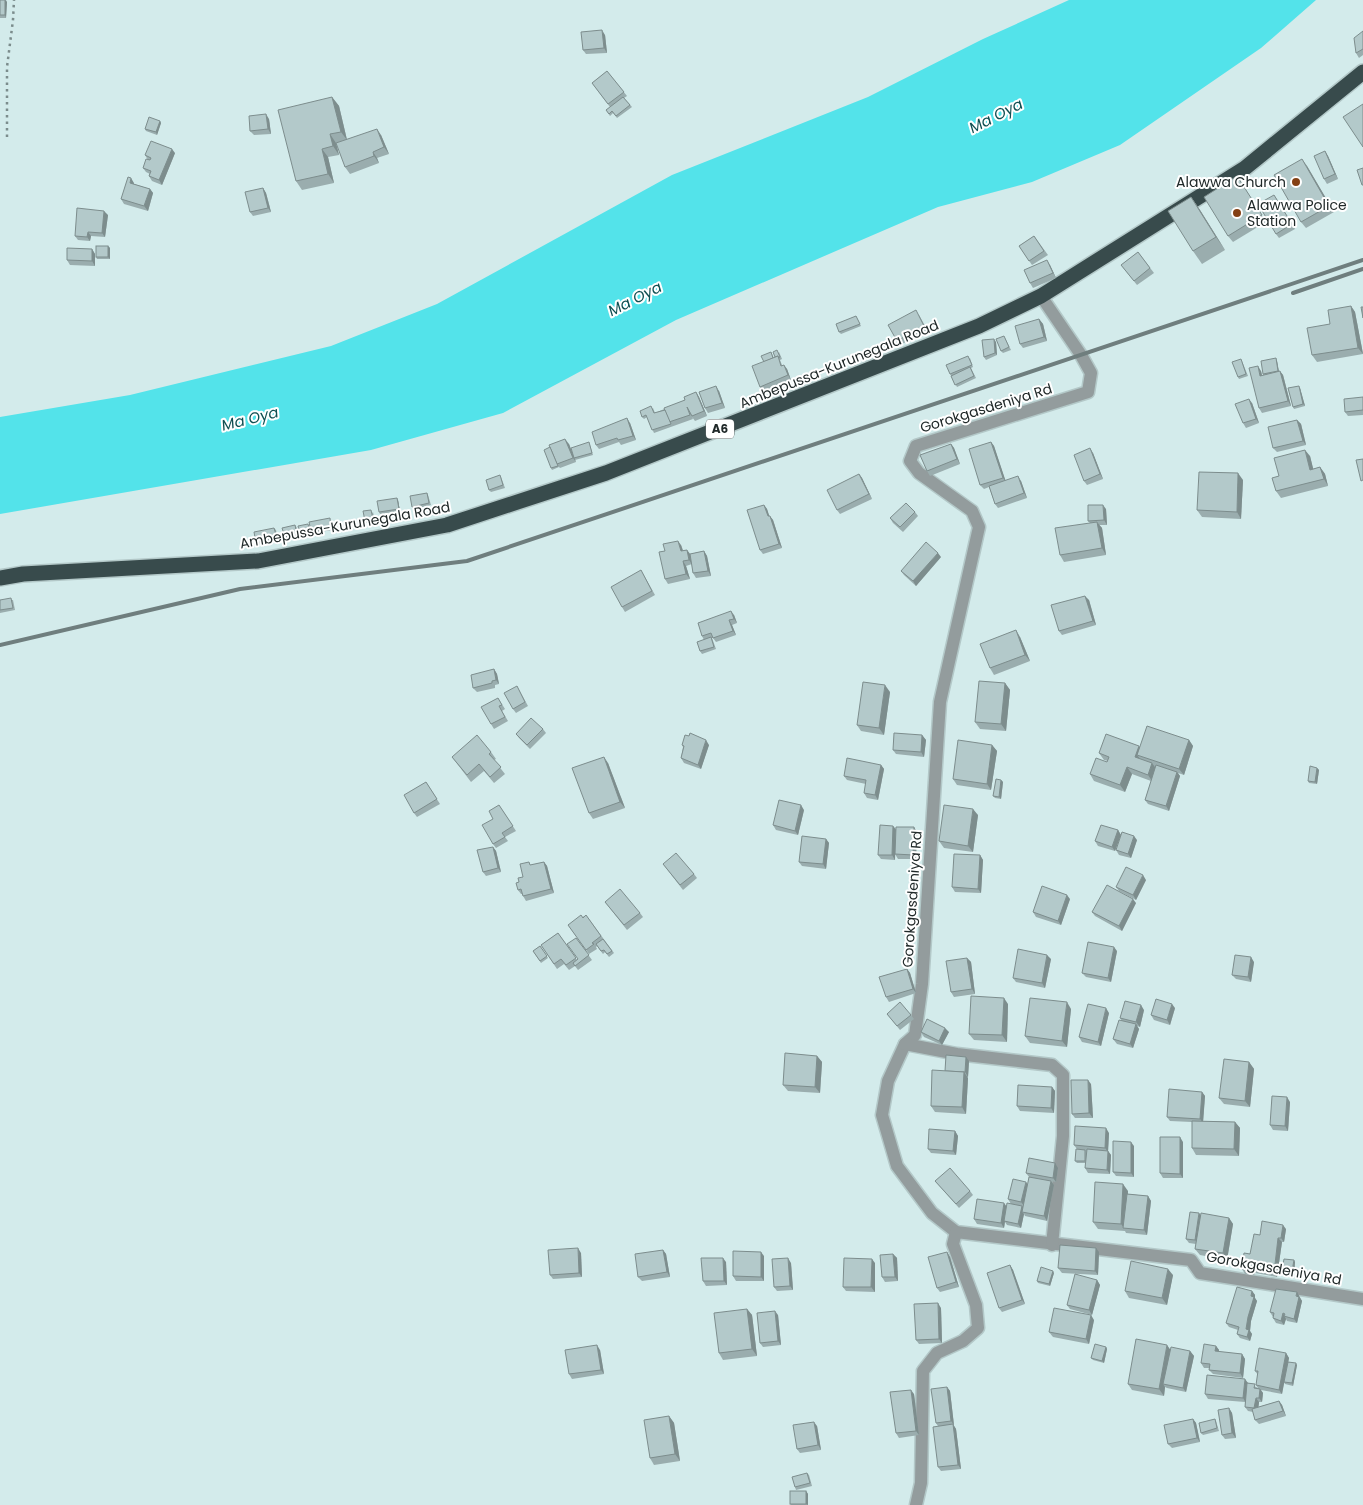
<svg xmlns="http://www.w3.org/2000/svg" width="1363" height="1505" font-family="Poppins,sans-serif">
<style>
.water{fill:#53e3ea}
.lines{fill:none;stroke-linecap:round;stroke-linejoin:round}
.street-casing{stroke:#b3c8c8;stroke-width:15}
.highway-casing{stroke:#b3c8c8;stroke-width:18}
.path{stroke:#7b8c8c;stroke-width:2.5;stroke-dasharray:2.5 4;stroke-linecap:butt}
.street{stroke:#939c9d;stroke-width:12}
.highway{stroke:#384b4c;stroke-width:15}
.rail{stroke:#6f7e7e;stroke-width:4}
.wall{fill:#9aadae}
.shaded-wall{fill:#7d8d8d}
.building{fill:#b3c9ca;stroke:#7d8d8d}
.poi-dot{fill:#844014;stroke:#fff;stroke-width:2}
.labels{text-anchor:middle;stroke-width:4;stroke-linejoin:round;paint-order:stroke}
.shield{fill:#fff;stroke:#636969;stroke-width:1}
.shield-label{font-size:12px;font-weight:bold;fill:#202929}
.poi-label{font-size:14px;fill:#202929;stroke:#fff;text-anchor:end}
.street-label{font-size:14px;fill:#202929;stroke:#fff}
.water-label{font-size:15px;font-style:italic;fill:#104f52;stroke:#fff}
</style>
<rect width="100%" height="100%" fill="#d3ebeb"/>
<path class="water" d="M1069,0H1316L1261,48L1120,145L1032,182L938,207L676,320L503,413L371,450L0,514V417L130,395L331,346L437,304L672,175L868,97L983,39Z"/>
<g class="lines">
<g class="street-casing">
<g id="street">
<path d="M1041,296L1081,355L1091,373L1088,392L916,446L910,461L919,473L972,511L979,527L940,702L922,984L915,1035L905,1044L888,1081L882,1115L897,1166L932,1213L956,1232L1191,1260L1200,1273L1363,1299"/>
<path d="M905,1044L957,1054L1052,1065L1063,1075V1136L1052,1245"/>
<path d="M916,1505L921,1483L923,1371L937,1353L963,1341L978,1328L976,1305L953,1244L956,1232"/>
</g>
</g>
<g class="highway-casing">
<path id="highway" d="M0,578L23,574L258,561L447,525L606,473L979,326L1041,296L1245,168L1363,72"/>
</g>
<path class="path" d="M7,137V67L13,20L14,0"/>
<use href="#street" class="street"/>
<use href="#highway" class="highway"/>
<g class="rail">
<path d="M1293,293L1363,269"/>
<path d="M0,645L240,589L467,561L1363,260"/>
</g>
</g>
<g class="wall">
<path d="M0,0H6L7,2L6,18H0Z"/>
<path d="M1363,31V55L1359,58L1356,53Z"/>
<path d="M605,35L607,53L586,54L583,50Z"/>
<path d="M607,71L627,96L624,98L632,107L617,118L613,113L610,116L606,110L610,107L592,83Z"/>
<path d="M332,97L339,106L347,140L381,135L389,154L377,158L379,163L350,174L345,167L340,142L336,143L339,155L328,157L334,183L302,190L296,181Z"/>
<path d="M269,119L271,134L254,135L250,131Z"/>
<path d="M160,121L161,123L157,135L146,131L145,129Z"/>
<path d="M1325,151L1328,156L1338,179L1327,184L1324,179Z"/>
<path d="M175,153L162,185L152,181L149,176L150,174L146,172L143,168L148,160L145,155Z"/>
<path d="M1307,166L1334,212L1306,228L1301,222Z"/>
<path d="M1237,176L1266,222L1233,242L1228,236Z"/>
<path d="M134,183V184L150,189L153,193L148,211L124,204L121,199Z"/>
<path d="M263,188L266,193L271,212L253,216L250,212Z"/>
<path d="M1274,195L1295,229L1279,238L1276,234Z"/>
<path d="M1191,197L1200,210L1225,250L1202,264L1193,251Z"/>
<path d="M108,215L105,237L91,236L90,241L78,240L75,236Z"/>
<path d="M1034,236L1048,255L1032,265L1019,246Z"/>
<path d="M108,246L110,248V259H97L96,257Z"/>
<path d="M92,249L95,254V266L70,265L67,260Z"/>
<path d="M1138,252L1154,273L1137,285L1121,265Z"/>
<path d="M1050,265L1056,278L1033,288L1030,283Z"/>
<path d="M1351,306L1355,312L1363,354L1317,362L1312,355L1330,324Z"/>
<path d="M919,315L928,331L900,345L897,341Z"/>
<path d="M856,316L861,326L841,334L839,332Z"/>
<path d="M1039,319L1043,324L1047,341L1023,348L1020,344Z"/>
<path d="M1005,338L1011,350L1003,353L1001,351Z"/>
<path d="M996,342L997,355L986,360L984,357Z"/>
<path d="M771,352L774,358L779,352L782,359L780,360L782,365L787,369L791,380L763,391L760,387L764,362Z"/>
<path d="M970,358L973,367L971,368L976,378L957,387L950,374Z"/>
<path d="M1276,358L1277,361L1279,371L1283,375L1291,406L1262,413L1259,408L1261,371L1262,375H1263V374Z"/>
<path d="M1242,361L1248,376L1239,379L1238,377Z"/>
<path d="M1300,388L1305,406L1294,409L1293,407Z"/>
<path d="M719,391L725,408L708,413L705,408Z"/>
<path d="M696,392L699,397L707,416L695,421L692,417L693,419L654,433L647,417L644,419L642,417L653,408L655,413L685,400Z"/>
<path d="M1363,397V415L1348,416L1345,412Z"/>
<path d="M1252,403L1259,423L1246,428L1243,423Z"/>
<path d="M1297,420L1301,424L1306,445L1277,452L1273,448Z"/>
<path d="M630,423L636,440L621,445L619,442L599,449L596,445Z"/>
<path d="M991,442L994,446L1005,480L1021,481L1027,498L998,508L995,504L989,487L984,489L980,485Z"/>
<path d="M569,444L572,452L590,445L593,455L575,460L576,462L560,468L559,467L552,470L551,468L550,447Z"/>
<path d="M951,444L954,448L960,464L930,476L927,471Z"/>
<path d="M1093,453L1103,479L1087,485L1084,481Z"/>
<path d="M1310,456L1313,469L1320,467L1325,474L1328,486L1281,498L1276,491L1279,476Z"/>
<path d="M859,474L862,478L872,499L840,514L837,510Z"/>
<path d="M501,477L505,488L491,492L489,490Z"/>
<path d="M1243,480L1241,519L1202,517L1197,510Z"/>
<path d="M427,493L428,495L431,505L414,509L412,507Z"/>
<path d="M397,498L398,500L400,511L380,514L379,512Z"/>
<path d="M764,505L767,509L769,516L773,520L782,548L763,554L760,550Z"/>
<path d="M1106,509L1107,525H1099L1102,528L1106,555L1064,562L1060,555L1090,523L1088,521Z"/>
<path d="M373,512L375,521L366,523L365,521Z"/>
<path d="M915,512L918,516L903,532L893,523L890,518Z"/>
<path d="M331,521L333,530L313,533L311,531Z"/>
<path d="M295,525L297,528L299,537L286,539L285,537Z"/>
<path d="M310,526L311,534L301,536L300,534Z"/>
<path d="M274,528L276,530L278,540L258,545L256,543Z"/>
<path d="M681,545L683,550H687L690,554L704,551L707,556L711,576L696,578L693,573L692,564L686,566L690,579L668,584L665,579V551Z"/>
<path d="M941,557L916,586L904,575L901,571Z"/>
<path d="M641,570L655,595L625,612L622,607Z"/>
<path d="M0,600H13L15,610L0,613Z"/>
<path d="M1089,600L1096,625L1062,635L1059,631Z"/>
<path d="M734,615L737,623L732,625L736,635L716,642L713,638H712L716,649L702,654L700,651L704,640L702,636Z"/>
<path d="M1020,637L1030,661L994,675L990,668Z"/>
<path d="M494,669L497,674L499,684L495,685V688L477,692L473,688Z"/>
<path d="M1005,683L1010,690L1006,731L980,729L975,722Z"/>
<path d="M517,686L528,706L516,713L513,709Z"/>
<path d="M890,692L884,735L861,731L857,725Z"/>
<path d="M498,698L505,709L502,711L508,721L494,729L491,724Z"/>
<path d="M543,729L546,733L530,749L519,738L516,734Z"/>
<path d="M922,735L926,740L924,757L896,754L893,750Z"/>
<path d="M1189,740L1193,746L1184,775L1178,773L1180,776L1169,811L1148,804L1145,800L1151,781L1132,774L1125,792L1094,781L1090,774L1107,762L1108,761L1104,760L1099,753Z"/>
<path d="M682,745H709L701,769L684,763L681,758L683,747Z"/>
<path d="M992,745L997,751L991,790L957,785L953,779Z"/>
<path d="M491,752L496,759L494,760L505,774L494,783L484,771L471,782L452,757Z"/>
<path d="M608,763L625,808L593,819L589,813Z"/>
<path d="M881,765L884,769L878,800L867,798L864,793L866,784L847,780L844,776Z"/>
<path d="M1317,768L1319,770L1317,784L1309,783L1308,781Z"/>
<path d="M1001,780L1003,782L1001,799L995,798L993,796Z"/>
<path d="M426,782L440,804L417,817L414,813Z"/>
<path d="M499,805L516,831L505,837L508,841L496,848L493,844V819Z"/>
<path d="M804,810L798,835L776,830L773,825Z"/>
<path d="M978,815L973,852L944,848L939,841Z"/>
<path d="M893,826L896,829L917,832L916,859H898L895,854V860L881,859L878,855Z"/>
<path d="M1118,830L1121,835L1115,851L1098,846L1095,841Z"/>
<path d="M826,839L829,843L826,869L802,866L799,862Z"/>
<path d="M1137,840L1131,858L1119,855L1116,850Z"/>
<path d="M493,847L496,851L501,872L486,876L483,872Z"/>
<path d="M980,855L983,860L981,893L955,892L952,887Z"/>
<path d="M544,862L547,866L554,893L526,901L522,894H521L518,890L519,882L532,865Z"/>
<path d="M663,864L694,874L697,878L683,890Z"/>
<path d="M1146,880L1136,900L1119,891L1116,887Z"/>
<path d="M1070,899L1061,925L1036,917L1033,912Z"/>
<path d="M605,902L640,913L643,917L627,930Z"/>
<path d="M1136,903L1122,931L1095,916L1092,912Z"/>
<path d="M586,915L614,953L609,957L605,952L603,954L597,946L596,947L597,949L589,954L568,925Z"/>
<path d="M558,933L577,960L578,959L576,938L592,960L578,970L575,966L569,970L564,964L557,969L541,945Z"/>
<path d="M540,946L548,958L541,963L533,951Z"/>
<path d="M1117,951L1111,982L1086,977L1082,973Z"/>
<path d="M967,958L971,962L975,994L954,997L951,992Z"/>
<path d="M1051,959L1045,988L1016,982L1013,978Z"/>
<path d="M1254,962L1251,982L1236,979L1232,975Z"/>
<path d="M907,969L910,973L916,993L889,1002L886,997Z"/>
<path d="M1008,1004L1007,1042L974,1040L969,1034Z"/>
<path d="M1175,1008L1170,1025L1154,1020L1151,1015Z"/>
<path d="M1071,1009L1067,1047L1030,1043L1025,1036Z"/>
<path d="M1144,1010L1140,1027L1137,1026L1139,1029L1133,1048L1117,1044L1113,1039L1122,1021L1120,1018Z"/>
<path d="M1109,1013L1101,1046L1082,1042L1079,1037Z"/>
<path d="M887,1014L911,1015L914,1019L900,1030Z"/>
<path d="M921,1032H949L942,1045L924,1037Z"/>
<path d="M817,1056L822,1062L820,1093L788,1091L783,1085Z"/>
<path d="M969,1061L968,1077H967L968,1078L966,1114L935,1112L931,1106L945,1071Z"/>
<path d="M1249,1062L1254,1069L1250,1107L1224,1104L1219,1098Z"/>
<path d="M1091,1084L1093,1118H1075L1072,1114Z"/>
<path d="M1052,1087L1055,1091L1054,1113L1020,1111L1017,1106Z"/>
<path d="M1202,1092L1205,1096L1203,1121L1235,1122L1240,1128L1239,1156L1196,1155L1192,1148V1122L1170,1121L1167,1117Z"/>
<path d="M1290,1102L1288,1131L1273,1130L1270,1125Z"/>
<path d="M955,1131L958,1136L956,1155L931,1153L928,1149Z"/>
<path d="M1109,1133L1108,1151L1111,1155L1110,1174L1088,1173L1085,1168L1086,1163H1077L1075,1161L1077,1149L1074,1145Z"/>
<path d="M1183,1142V1178H1163L1160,1173Z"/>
<path d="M1134,1146V1177L1116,1176L1113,1172Z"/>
<path d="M1058,1168L1056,1182L1051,1181L1054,1185L1047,1221L1025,1216L1024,1214L1021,1228L1007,1225L1005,1222L1004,1228L977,1224L974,1219L1007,1207L1011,1204L1008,1199L1028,1184L1029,1177L1026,1173Z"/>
<path d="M935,1181L970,1191L973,1195L959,1208Z"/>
<path d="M1128,1191V1194L1148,1196L1151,1201L1147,1235L1126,1233L1125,1231L1098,1229L1093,1222Z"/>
<path d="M1201,1215L1229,1218L1233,1224L1227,1260L1200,1255L1195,1249L1196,1244L1189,1243L1186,1239Z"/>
<path d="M1286,1229L1284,1242H1282L1277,1277L1255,1273L1254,1275L1245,1274L1242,1269L1250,1254L1260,1235Z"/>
<path d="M663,1250L666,1254L670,1277L642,1281L638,1277Z"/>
<path d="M947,1252L950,1257L959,1287L940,1292L937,1288Z"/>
<path d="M1099,1252L1098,1275L1062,1273L1058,1268Z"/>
<path d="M581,1253L582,1277L553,1279L550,1275Z"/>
<path d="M893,1254L897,1258L898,1281L885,1282L882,1277Z"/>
<path d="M764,1256V1281H736L733,1276Z"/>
<path d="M1294,1260L1295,1262L1294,1274L1284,1272L1282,1270Z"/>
<path d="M726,1262L727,1285L706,1286L703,1281Z"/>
<path d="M791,1263L793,1290L777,1291L774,1287Z"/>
<path d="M875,1263V1292L846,1291L843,1287Z"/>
<path d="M1010,1265L1013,1270L1025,1304L1002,1312L999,1308Z"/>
<path d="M1054,1273L1050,1286L1038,1283L1037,1281Z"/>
<path d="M1173,1275L1167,1305L1129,1298L1125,1291Z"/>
<path d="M1097,1280L1100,1285L1092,1315L1070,1309L1067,1305Z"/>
<path d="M1252,1291L1255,1295V1298L1257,1301L1251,1321L1250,1331L1252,1334L1250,1341L1240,1338L1237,1334L1238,1330L1229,1327L1226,1323Z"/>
<path d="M1300,1297V1298L1302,1301L1297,1323L1287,1321L1286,1319L1284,1325L1276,1323L1273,1318V1317L1270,1312Z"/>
<path d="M941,1308L942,1343L919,1344L916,1340Z"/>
<path d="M747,1309L752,1315L757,1356L723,1360L719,1353Z"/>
<path d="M778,1315L781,1345L763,1347L760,1343Z"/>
<path d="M1094,1320L1089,1344L1053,1337L1049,1332Z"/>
<path d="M1216,1346L1219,1350V1352L1242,1354L1245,1359L1243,1378L1213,1374L1209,1370L1210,1368H1204L1201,1363Z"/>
<path d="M1106,1347L1107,1349L1104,1363L1093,1360L1091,1358Z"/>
<path d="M600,1350L604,1374L572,1379L569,1374Z"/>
<path d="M1171,1350L1190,1351L1194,1356L1186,1392L1167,1388L1165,1387L1164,1396L1132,1390L1128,1384Z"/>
<path d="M1286,1353L1289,1358L1288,1362L1297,1365L1293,1386L1285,1384L1284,1382L1282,1394L1261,1390L1263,1393L1262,1402H1259L1258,1407L1279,1401L1282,1405L1286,1416L1259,1424L1255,1420L1253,1412L1248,1411L1245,1407V1402L1208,1399L1205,1394L1248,1383L1258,1388L1256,1385L1258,1375L1255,1371Z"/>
<path d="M947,1387L950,1391L954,1426L956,1429L961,1469L941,1471L938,1467V1426L936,1423Z"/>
<path d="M914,1394L919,1435L899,1438L896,1433Z"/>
<path d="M1229,1408L1232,1413L1236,1438L1225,1439L1222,1435Z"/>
<path d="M669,1416L674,1423L680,1461L654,1465L650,1458Z"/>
<path d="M1193,1419L1196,1423L1200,1442L1172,1448L1168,1444Z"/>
<path d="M1215,1419L1216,1421L1219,1431L1203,1435L1201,1433Z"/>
<path d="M817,1426L821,1450L800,1453L797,1449Z"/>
<path d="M807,1473L809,1475L812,1486L796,1490L795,1487Z"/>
<path d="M806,1491L808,1494V1505H791L790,1504Z"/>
</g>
<g class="shaded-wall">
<path d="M5,0L7,2L6,18L5,15Z"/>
<path d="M602,30L605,35L607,53L604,48Z"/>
<path d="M332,97L339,106L347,140L341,132Z"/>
<path d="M266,114L269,119L271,134L268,129Z"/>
<path d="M160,121L161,123L157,135L156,132Z"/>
<path d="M377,129L381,135L389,154L384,147Z"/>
<path d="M330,134L336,143L339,155L333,146Z"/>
<path d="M172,149L175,153L162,185L159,180Z"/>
<path d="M322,149L328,157L334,183L328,174Z"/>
<path d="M1325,151L1328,156L1338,179L1335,174Z"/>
<path d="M373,152L377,158L379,163L374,156Z"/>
<path d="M1302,159L1307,166L1334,212L1329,206Z"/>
<path d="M131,178L134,183L133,187L130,183Z"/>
<path d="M263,188L266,193L271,212L268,208Z"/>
<path d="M150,189L153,193L148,211L144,206Z"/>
<path d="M1191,197L1200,210L1225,250L1216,237Z"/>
<path d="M104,211L108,215L105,237L102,233Z"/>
<path d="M88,232L91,236L90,241L87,237Z"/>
<path d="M108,246L110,248V259L108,257Z"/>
<path d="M92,249L95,254V266L92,261Z"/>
<path d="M1047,260L1050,265L1056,278L1053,273Z"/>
<path d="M1351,306L1355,312L1363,354L1358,348Z"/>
<path d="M1039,319L1043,324L1047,341L1044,337Z"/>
<path d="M994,339L996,342L997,355L995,353Z"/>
<path d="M1276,358L1277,361L1279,373L1278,371Z"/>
<path d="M784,365L787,369L791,380L788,375Z"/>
<path d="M1258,366L1261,371L1263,380L1260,376Z"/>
<path d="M1280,371L1283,375L1291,406L1288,401Z"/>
<path d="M716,386L719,391L725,408L722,403Z"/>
<path d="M1299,386L1300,388L1305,406L1303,404Z"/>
<path d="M696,392L699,397L707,416L704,411Z"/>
<path d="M1249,399L1252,403L1259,423L1256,419Z"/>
<path d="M627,418L630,423L636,440L633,436Z"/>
<path d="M1297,420L1301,424L1306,445L1303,441Z"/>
<path d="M565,439L569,444L576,462L573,458Z"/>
<path d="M991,442L994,446L1006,482L1003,478Z"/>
<path d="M951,444L954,448L960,464L957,459Z"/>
<path d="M1090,448L1093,453L1103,479L1100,474Z"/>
<path d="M1305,450L1310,456L1315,476L1310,470Z"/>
<path d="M1320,467L1325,474L1328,486L1324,479Z"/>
<path d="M1238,473L1243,480L1241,519L1237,512Z"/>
<path d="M859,474L862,478L872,499L869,494Z"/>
<path d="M1018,476L1021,481L1027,498L1024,493Z"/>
<path d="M397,498L398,500L400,511L399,509Z"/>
<path d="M764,505L767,509L771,521L768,516Z"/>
<path d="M1103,505L1106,509L1107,525L1104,520Z"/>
<path d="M770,516L773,520L782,548L779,544Z"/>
<path d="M1097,522L1102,528L1106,555L1102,548Z"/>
<path d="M678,541L681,545L684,555L681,551Z"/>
<path d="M687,550L690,554L692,564L689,560Z"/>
<path d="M704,551L707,556L711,576L708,571Z"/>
<path d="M938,553L941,557L916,586L913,581Z"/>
<path d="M683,561L686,566L690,579L686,574Z"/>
<path d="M1085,596L1089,600L1096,625L1093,621Z"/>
<path d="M731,611L734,615L737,623L734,619Z"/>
<path d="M729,620L732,625L736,635L733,631Z"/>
<path d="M1016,630L1020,637L1030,661L1025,655Z"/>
<path d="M494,669L497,674L499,684L496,680Z"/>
<path d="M1005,683L1010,690L1006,731L1001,724Z"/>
<path d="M885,685L890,692L884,735L879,728Z"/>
<path d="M922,735L926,740L924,757L921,752Z"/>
<path d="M706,740L709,745L701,769L698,765Z"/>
<path d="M1189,740L1193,746L1184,775L1179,769Z"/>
<path d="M992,745L997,751L991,790L987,784Z"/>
<path d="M1139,746L1144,752L1137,755L1141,760L1135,757Z"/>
<path d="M604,757L608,763L625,808L620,802Z"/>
<path d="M1152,763L1157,770L1152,781L1148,775Z"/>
<path d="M881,765L884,769L878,800L875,795Z"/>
<path d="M1127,767L1132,774L1125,792L1120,785Z"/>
<path d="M1317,768L1319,770L1317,784L1315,782Z"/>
<path d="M1177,772L1180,776L1169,811L1166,806Z"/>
<path d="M1001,780L1003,782L1001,799L999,797Z"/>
<path d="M801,805L804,810L798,835L795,831Z"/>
<path d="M973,809L978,815L973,852L968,846Z"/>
<path d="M893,826L896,830L895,860L892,855Z"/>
<path d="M914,827L917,832L916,859L913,855Z"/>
<path d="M1118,830L1121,835L1115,851L1112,847Z"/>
<path d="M1134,836L1137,840L1131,858L1128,854Z"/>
<path d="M826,839L829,843L826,869L823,864Z"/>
<path d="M493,847L496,851L501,872L498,868Z"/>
<path d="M980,855L983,860L981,893L978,889Z"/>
<path d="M544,862L547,866L554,893L551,889Z"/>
<path d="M1143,875L1146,880L1136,900L1133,895Z"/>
<path d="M1067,895L1070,899L1061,925L1058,921Z"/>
<path d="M1133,899L1136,903L1122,931L1119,926Z"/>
<path d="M1114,947L1117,951L1111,982L1108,978Z"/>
<path d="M1047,955L1051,959L1045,988L1042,983Z"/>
<path d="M1251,957L1254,962L1251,982L1248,977Z"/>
<path d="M967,958L971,962L975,994L972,989Z"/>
<path d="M907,969L910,973L916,993L913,989Z"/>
<path d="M1004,998L1008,1004L1007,1042L1002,1035Z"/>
<path d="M1067,1002L1071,1009L1067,1047L1062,1041Z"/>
<path d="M1172,1004L1175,1008L1170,1025L1167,1020Z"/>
<path d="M1141,1005L1144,1010L1140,1027L1136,1022Z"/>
<path d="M1106,1008L1109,1013L1101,1046L1098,1042Z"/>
<path d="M1136,1024L1139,1029L1133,1048L1130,1044Z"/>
<path d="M945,1028L949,1032L942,1045L939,1041Z"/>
<path d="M817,1056L822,1062L820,1093L815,1087Z"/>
<path d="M966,1057L969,1061L968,1077L965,1072Z"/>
<path d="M1249,1062L1254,1069L1250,1107L1245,1101Z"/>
<path d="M964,1072L968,1078L966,1114L962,1107Z"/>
<path d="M1088,1080L1091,1084L1093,1118L1089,1113Z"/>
<path d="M1052,1087L1055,1091L1054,1113L1051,1108Z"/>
<path d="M1202,1092L1205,1096L1203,1123L1200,1119Z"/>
<path d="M1287,1097L1290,1102L1288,1131L1285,1126Z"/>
<path d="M1235,1122L1240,1128L1239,1156L1234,1149Z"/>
<path d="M1106,1128L1109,1133L1108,1152L1105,1148Z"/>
<path d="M955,1131L958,1136L956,1155L953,1151Z"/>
<path d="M1180,1137L1183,1142V1178L1180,1174Z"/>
<path d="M1131,1142L1134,1146V1177L1131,1173Z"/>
<path d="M1108,1151L1111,1155L1110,1174L1107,1170Z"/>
<path d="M1055,1163L1058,1168L1056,1182L1053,1178Z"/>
<path d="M1051,1181L1054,1185L1047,1221L1044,1216Z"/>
<path d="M1026,1182L1029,1186L1025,1207L1021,1202Z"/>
<path d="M1123,1184L1128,1191L1125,1228H1124L1121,1224Z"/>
<path d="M1148,1196L1151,1201L1147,1235L1144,1230Z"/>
<path d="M1004,1203L1007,1207L1004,1228L1001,1223Z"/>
<path d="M1022,1206L1025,1210L1022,1212L1024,1214L1021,1228L1018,1224Z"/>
<path d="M1199,1213L1202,1217L1198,1244L1195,1240Z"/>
<path d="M1229,1218L1233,1224L1227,1260L1223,1253Z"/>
<path d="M1283,1225L1286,1229L1284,1242L1281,1238Z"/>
<path d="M1278,1238L1282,1242L1277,1277L1274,1273Z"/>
<path d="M578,1248L581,1253L582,1277L579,1273Z"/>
<path d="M1096,1248L1099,1252L1098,1275L1095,1271Z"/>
<path d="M663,1250L666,1254L670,1277L667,1272Z"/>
<path d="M761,1252L764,1256V1281L761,1277Z"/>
<path d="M947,1252L950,1257L959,1287L956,1282Z"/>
<path d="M893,1254L897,1258L898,1281L895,1277Z"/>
<path d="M723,1258L726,1262L727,1285L724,1281Z"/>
<path d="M788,1258L791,1263L793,1290L790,1286Z"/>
<path d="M872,1259L875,1263V1292L871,1287Z"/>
<path d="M1294,1260L1295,1262L1294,1274L1292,1271Z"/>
<path d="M1010,1265L1013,1270L1025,1304L1022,1300Z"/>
<path d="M1168,1269L1173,1275L1167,1305L1162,1298Z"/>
<path d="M1053,1271L1054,1273L1050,1286L1049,1284Z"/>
<path d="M1097,1280L1100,1285L1092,1315L1089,1310Z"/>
<path d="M1252,1291L1255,1295V1298L1257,1301L1251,1321L1250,1331L1252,1334L1250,1341L1247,1337L1246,1329Z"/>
<path d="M1297,1292L1302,1301L1297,1323L1294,1319Z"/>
<path d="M938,1303L941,1308L942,1343L939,1339Z"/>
<path d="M747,1309L752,1315L757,1356L752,1349Z"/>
<path d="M775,1311L778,1315L781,1345L778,1341Z"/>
<path d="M1283,1313L1286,1319L1284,1325L1281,1321Z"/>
<path d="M1091,1315L1094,1320L1089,1344L1086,1339Z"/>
<path d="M597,1345L600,1350L604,1374L601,1370Z"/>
<path d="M1167,1345L1172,1352L1163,1384L1165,1387L1164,1396L1159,1389Z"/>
<path d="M1216,1346L1219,1350L1218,1356L1215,1351Z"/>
<path d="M1106,1347L1107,1349L1104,1363L1102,1361Z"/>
<path d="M1190,1351L1194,1356L1186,1392L1183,1388Z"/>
<path d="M1286,1353L1289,1358L1282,1394L1279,1390Z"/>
<path d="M1242,1354L1245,1359L1243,1378L1240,1373Z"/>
<path d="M1296,1363L1297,1365L1293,1386L1292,1383Z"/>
<path d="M1245,1379L1248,1383L1246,1403L1243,1398Z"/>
<path d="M947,1387L950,1391L954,1425L951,1421Z"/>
<path d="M1260,1389L1263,1393L1262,1402L1259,1398Z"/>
<path d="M911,1390L914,1394L919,1435L916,1431Z"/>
<path d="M1256,1398L1259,1402L1258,1413L1254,1408Z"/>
<path d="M1279,1401L1282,1405L1286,1416L1283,1411Z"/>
<path d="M1229,1408L1232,1413L1236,1438L1232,1433Z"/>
<path d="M669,1416L674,1423L680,1461L675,1454Z"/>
<path d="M1193,1419L1196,1423L1200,1442L1197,1438Z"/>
<path d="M814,1422L817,1426L821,1450L818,1445Z"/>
<path d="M953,1424L956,1429L961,1469L958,1465Z"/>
<path d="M806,1491L808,1494V1505L806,1504Z"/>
</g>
<g class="building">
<rect x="0" y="0" width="5" height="15"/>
<path d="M602,30L604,48L583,50L581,32Z"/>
<path d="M1363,31V49L1356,53L1354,38Z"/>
<path d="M607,71L624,92L608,104L592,83Z"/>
<path d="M332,97L341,132L330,134L333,146L322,149L328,174L296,181L278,110Z"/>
<path d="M623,97L630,105L616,116L612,111L609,114L606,110Z"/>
<path d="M1363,104V147L1343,117Z"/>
<path d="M266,114L268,129L250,131L249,116Z"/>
<path d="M149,117L160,121L156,132L145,129Z"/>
<path d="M377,129L384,147L373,152L374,156L345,167L336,143Z"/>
<path d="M151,141L172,149L159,180L149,176L151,171L143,168L146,159L150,160L151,158L145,155Z"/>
<path d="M1325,151L1335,174L1324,179L1314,156Z"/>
<path d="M1302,159L1329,206L1301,222L1274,175Z"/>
<path d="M1363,168V185H1362L1357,170Z"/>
<path d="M1237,176L1262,215L1228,236L1204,197Z"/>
<path d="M128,177L131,178L130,183L150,189L144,206L121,199Z"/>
<path d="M263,188L268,208L250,212L245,192Z"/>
<path d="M1274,195L1292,224L1276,234L1258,204Z"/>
<path d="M1191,197L1216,237L1193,251L1168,211Z"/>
<path d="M77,208L104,211L102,233L88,232L87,237L75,236Z"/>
<path d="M1034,236L1044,251L1029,261L1019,246Z"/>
<rect x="96" y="246" width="12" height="11"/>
<path d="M67,248L92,249V261L67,260Z"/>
<path d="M1138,252L1150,268L1134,281L1121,265Z"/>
<path d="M1047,260L1053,273L1030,283L1024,270Z"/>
<path d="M1351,306L1358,348L1312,355L1307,328L1330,324L1328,310Z"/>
<path d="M1361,307H1363V318Z"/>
<path d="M916,310L924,326L897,341L888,325Z"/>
<path d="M856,316L860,324L839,332L836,324Z"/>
<path d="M1039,319L1044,337L1020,344L1015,326Z"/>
<path d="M1004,336L1009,347L1001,351L996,339Z"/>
<path d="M994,339L995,353L984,357L982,340Z"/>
<path d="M777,350L780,357L778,358V356L775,357L773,352Z"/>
<path d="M771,352L773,358L764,362L761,356Z"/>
<path d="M778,356L781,366L784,365L788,375L760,387L752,366Z"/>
<path d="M968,356L972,365L950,374L946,365Z"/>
<path d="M1276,358L1278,371L1263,374L1261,361Z"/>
<path d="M1241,359L1246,374L1238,377L1232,362Z"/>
<path d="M1258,366L1260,376L1280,371L1288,401L1259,408L1249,368Z"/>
<path d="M970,367L974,376L955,385L951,376Z"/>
<path d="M716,386L722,403L705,408L699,392Z"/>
<path d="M1299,386L1303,404L1293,407L1288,388Z"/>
<path d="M696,392L704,411L692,416L687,407L690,415L669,422L664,408L685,400L684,397Z"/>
<path d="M1363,397V410L1345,412L1344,399Z"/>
<path d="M1249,399L1256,419L1243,423L1235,404Z"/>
<path d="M651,406L654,413L665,410L671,424L652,430L646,415L642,417L640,411Z"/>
<path d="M627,418L633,436L618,440L617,438L596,445L592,432Z"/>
<path d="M1297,420L1303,441L1273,448L1268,427Z"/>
<path d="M565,439L573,458L557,464L549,445Z"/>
<path d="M589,442L592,453L574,458L571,448Z"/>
<path d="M991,442L1003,478L980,485L969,449Z"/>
<path d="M951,444L957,459L927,471L920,455Z"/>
<path d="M550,447L558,466L551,468L544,450Z"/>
<path d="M1090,448L1100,474L1084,481L1074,455Z"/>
<path d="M1305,450L1310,470L1320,467L1324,479L1276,491L1272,478L1279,476L1274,458Z"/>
<path d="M1363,459V480L1361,481L1356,460Z"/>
<path d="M1199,472L1238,473L1237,512L1197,510Z"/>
<path d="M859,474L869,494L837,510L827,490Z"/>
<path d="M500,475L503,485L489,490L486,480Z"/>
<path d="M1018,476L1024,493L995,504L989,486Z"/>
<path d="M427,493L429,503L412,507L410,496Z"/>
<path d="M397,498L399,509L379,512L377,501Z"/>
<path d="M906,503L915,512L900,527L890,518Z"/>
<path d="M764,505L768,516H770L779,544L760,550L747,510Z"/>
<path d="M1088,505H1103L1104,520L1088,521Z"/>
<path d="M371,510L373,519L365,521L363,511Z"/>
<path d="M330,518L331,528L311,531L309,522Z"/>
<path d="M1097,522L1102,548L1060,555L1055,528Z"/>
<path d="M308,524L310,532L300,534L298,526Z"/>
<path d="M295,525L297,535L285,537L282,528Z"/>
<path d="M274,528L277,538L256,543L254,532Z"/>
<path d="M678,541L681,551L687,550L689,560L683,561L686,574L665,579L659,552L665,551L663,544Z"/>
<path d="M926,542L938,553L913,581L901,571Z"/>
<path d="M704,551L708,571L693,573L690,554Z"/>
<path d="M641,570L652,591L622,607L611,587Z"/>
<path d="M1085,596L1093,621L1059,631L1051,605Z"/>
<path d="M11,598L13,608L0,610V600Z"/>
<path d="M731,611L734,619L729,620L733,631L713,638L711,633L702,636L698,623Z"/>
<path d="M1016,630L1025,655L990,668L980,644Z"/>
<path d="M711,637L714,647L700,651L697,642Z"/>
<path d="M494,669L496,680L492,681V683L473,688L471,675Z"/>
<path d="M979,681L1005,683L1001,724L975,722Z"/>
<path d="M863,682L885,685L879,728L857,725Z"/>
<path d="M517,686L525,702L513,709L504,693Z"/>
<path d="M498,698L502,705L499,706L505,717L491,724L481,707Z"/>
<path d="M531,718L543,729L527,745L516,734Z"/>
<path d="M1147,726L1189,740L1179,769L1137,755Z"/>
<path d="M690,733L706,740L698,765L681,758L684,746L682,745L685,735L689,736Z"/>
<path d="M894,733L922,735L921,752L893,750Z"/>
<path d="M1106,734L1139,746L1135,757L1152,763L1148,775L1127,767L1120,785L1090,774L1096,758L1107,762L1109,757L1099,753Z"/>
<path d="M477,735L491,752L489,754L501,767L490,777L479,764L467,775L452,757Z"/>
<path d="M958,740L992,745L987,784L953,779Z"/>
<path d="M604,757L620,802L589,813L572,768Z"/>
<path d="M847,758L881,765L875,795L864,793L866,780L844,776Z"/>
<path d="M1156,765L1177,772L1166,806L1145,800Z"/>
<path d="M1310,766L1317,768L1315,782L1308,781Z"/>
<path d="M996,779L1001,780L999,797L993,796Z"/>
<path d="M426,782L437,799L414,813L404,795Z"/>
<path d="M779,800L801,805L795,831L773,825Z"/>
<path d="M499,805L513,826L502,833L505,837L493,844L482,825L493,819L489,811Z"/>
<path d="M944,805L973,809L968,846L939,841Z"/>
<path d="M880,825L893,826L892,855H878Z"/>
<path d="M1101,825L1118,830L1112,847L1095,841Z"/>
<path d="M896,827H914L913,855L895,854Z"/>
<path d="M1122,832L1134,836L1128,854L1116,850Z"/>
<path d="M802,836L826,839L823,864L799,862Z"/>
<path d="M493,847L498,868L483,872L477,850Z"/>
<path d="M676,853L694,874L680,885L663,864Z"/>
<path d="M954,854L980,855L978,889L952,887Z"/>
<path d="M529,862L530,865L544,862L551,889L523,896L521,889L518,890L516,883L519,882L518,878L523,877L520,864Z"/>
<path d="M1126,867L1143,875L1133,895L1116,887Z"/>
<path d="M1107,885L1133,899L1119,926L1092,912Z"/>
<path d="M1042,886L1067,895L1058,921L1033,912Z"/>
<path d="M620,889L640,913L624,925L605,902Z"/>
<path d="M581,915L583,918L586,915L601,936L592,943L594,944L586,950L568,925Z"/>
<path d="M558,933L576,958L566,965L561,959L554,964L541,945Z"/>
<path d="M576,938L589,955L575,966L573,963L578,959L567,944Z"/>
<path d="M603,939L612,951L607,954L604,950L601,951L596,944Z"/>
<path d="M1088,942L1114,947L1108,978L1082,973Z"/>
<path d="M540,946L547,956L540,961L533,951Z"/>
<path d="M1018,949L1047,955L1042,983L1013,978Z"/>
<path d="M1235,955L1251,957L1248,977L1232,975Z"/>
<path d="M967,958L972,989L951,992L946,961Z"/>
<path d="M907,969L913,989L886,997L879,977Z"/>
<path d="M971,996L1004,998L1002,1035L969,1034Z"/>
<path d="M1030,998L1067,1002L1062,1041L1025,1036Z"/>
<path d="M1156,999L1172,1004L1167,1020L1151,1015Z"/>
<path d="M1125,1001L1141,1005L1136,1022L1120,1018Z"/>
<path d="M900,1002L911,1015L897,1026L887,1014Z"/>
<path d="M1088,1004L1106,1008L1098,1042L1079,1037Z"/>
<path d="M927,1019L945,1028L939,1041L921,1032Z"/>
<path d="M1119,1020L1136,1024L1130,1044L1113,1039Z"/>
<path d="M785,1053L817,1056L815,1087L783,1085Z"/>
<path d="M946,1055L966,1057L965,1072L945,1071Z"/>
<path d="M1224,1059L1249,1062L1245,1101L1219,1098Z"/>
<path d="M932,1070L964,1072L962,1107L931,1106Z"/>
<path d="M1071,1080H1088L1089,1113L1072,1114Z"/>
<path d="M1018,1085L1052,1087L1051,1108L1017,1106Z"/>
<path d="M1169,1089L1202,1092L1200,1119L1167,1117Z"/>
<path d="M1272,1096L1287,1097L1285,1126L1270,1125Z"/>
<path d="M1192,1121L1235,1122L1234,1149L1192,1148Z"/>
<path d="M1075,1126L1106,1128L1105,1148L1074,1145Z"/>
<path d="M929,1129L955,1131L953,1151L928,1149Z"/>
<path d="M1160,1137H1180V1174L1160,1173Z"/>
<path d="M1113,1141L1131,1142V1173L1113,1172Z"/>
<path d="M1076,1149L1085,1150V1161H1075Z"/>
<path d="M1087,1149L1108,1151L1107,1170L1085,1168Z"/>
<path d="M1029,1158L1055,1163L1053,1178L1026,1173Z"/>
<path d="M950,1168L970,1191L956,1204L935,1181Z"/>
<path d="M1029,1177L1051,1181L1044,1216L1022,1212Z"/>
<path d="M1013,1179L1026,1182L1021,1202L1008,1199Z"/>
<path d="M1095,1182L1123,1184L1121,1224L1093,1222Z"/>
<path d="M1127,1194L1148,1196L1144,1230L1123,1228Z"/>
<path d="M977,1199L1004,1203L1001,1223L974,1219Z"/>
<path d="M1007,1203L1022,1206L1018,1224L1004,1221Z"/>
<path d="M1190,1212L1199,1213L1195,1240L1186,1239Z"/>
<path d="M1201,1213L1229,1218L1223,1253L1195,1249Z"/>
<path d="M1262,1221L1283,1225L1281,1238H1278L1274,1273L1251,1269V1271L1242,1269L1244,1253L1250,1254L1254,1234L1260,1235Z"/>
<path d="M1060,1245L1096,1248L1095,1271L1058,1268Z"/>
<path d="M578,1248L579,1273L550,1275L548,1250Z"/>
<path d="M663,1250L667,1272L638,1277L635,1254Z"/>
<path d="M733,1251L761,1252V1277L733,1276Z"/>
<path d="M947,1252L956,1282L937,1288L928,1257Z"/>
<path d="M893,1254L895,1277H882L880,1255Z"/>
<path d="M701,1258H723L724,1281H703Z"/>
<path d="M788,1258L790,1286L774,1287L772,1259Z"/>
<path d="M844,1258L872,1259L871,1287H843Z"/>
<path d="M1284,1259L1294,1260L1292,1271L1282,1270Z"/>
<path d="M1131,1261L1168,1269L1162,1298L1125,1291Z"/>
<path d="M1010,1265L1022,1300L999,1308L987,1273Z"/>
<path d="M1041,1267L1053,1271L1049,1284L1037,1281Z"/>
<path d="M1075,1274L1097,1280L1089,1310L1067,1305Z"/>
<path d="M1237,1287L1252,1291L1251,1296L1254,1297L1248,1317L1246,1329L1249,1330L1247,1337L1237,1334L1239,1327L1226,1323Z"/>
<path d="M1276,1289L1297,1292L1296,1296L1299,1297L1294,1319L1284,1316L1285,1314L1283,1313L1281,1321L1273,1318L1274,1313L1270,1312Z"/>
<path d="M938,1303L939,1339L916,1340L914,1304Z"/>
<path d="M1054,1308L1091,1315L1086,1339L1049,1332Z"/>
<path d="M747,1309L752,1349L719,1353L714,1313Z"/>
<path d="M775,1311L778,1341L760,1343L757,1313Z"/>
<path d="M1136,1339L1167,1345L1159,1389L1128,1384Z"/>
<path d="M1095,1344L1106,1347L1102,1361L1091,1358Z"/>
<path d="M1204,1344L1216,1346L1215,1351L1242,1354L1240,1373L1209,1370L1210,1364L1201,1363Z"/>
<path d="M597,1345L601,1370L569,1374L565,1350Z"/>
<path d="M1171,1347L1190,1351L1183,1388L1163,1384Z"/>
<path d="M1259,1348L1286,1353L1279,1390L1256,1385L1258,1371H1255Z"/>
<path d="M1288,1362L1296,1363L1292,1383L1284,1382Z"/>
<path d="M1207,1375L1245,1379L1243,1398L1205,1394Z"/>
<path d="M1247,1383L1255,1384L1254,1388L1260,1389L1259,1398H1256L1254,1408L1245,1407Z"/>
<path d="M947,1387L951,1421L936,1423L931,1389Z"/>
<path d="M911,1390L916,1431L896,1433L890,1392Z"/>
<path d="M1279,1401L1283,1411L1255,1420L1252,1409Z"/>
<path d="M1229,1408L1232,1433L1222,1435L1218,1410Z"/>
<path d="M669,1416L675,1454L650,1458L644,1420Z"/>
<path d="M1193,1419L1197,1438L1168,1444L1164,1425Z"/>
<path d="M1215,1419L1217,1428L1201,1433L1199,1423Z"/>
<path d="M814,1422L818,1445L797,1449L793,1425Z"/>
<path d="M953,1424L958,1465L938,1467L933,1427Z"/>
<path d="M807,1473L810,1483L795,1487L792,1477Z"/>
<rect x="790" y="1491" width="16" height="13"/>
</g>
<g class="poi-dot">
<circle cx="1296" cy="182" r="5"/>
<circle cx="1237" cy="213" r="5"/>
</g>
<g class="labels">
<rect class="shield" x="706" y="419.5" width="28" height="19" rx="4"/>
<g class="shield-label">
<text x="720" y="433">A6</text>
</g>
<g class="poi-label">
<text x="1286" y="187">Alawwa Church</text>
<text x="1247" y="210" text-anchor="start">Alawwa Police<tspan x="1247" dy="16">Station</tspan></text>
</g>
<g class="street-label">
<text transform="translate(839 364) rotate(-22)" y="5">Ambepussa-Kurunegala Road</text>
<text transform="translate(986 408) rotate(-17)" y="5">Gorokgasdeniya Rd</text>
<text transform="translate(345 525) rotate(-10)" y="5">Ambepussa-Kurunegala Road</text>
<text transform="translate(912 899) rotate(-86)" y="5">Gorokgasdeniya Rd</text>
<text transform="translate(1274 1268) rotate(10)" y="5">Gorokgasdeniya Rd</text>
</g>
<g class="water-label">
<text transform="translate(996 116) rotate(-27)" y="5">Ma Oya</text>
<text transform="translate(635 299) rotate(-27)" y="5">Ma Oya</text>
<text transform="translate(250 419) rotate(-14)" y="5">Ma Oya</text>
</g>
</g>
</svg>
